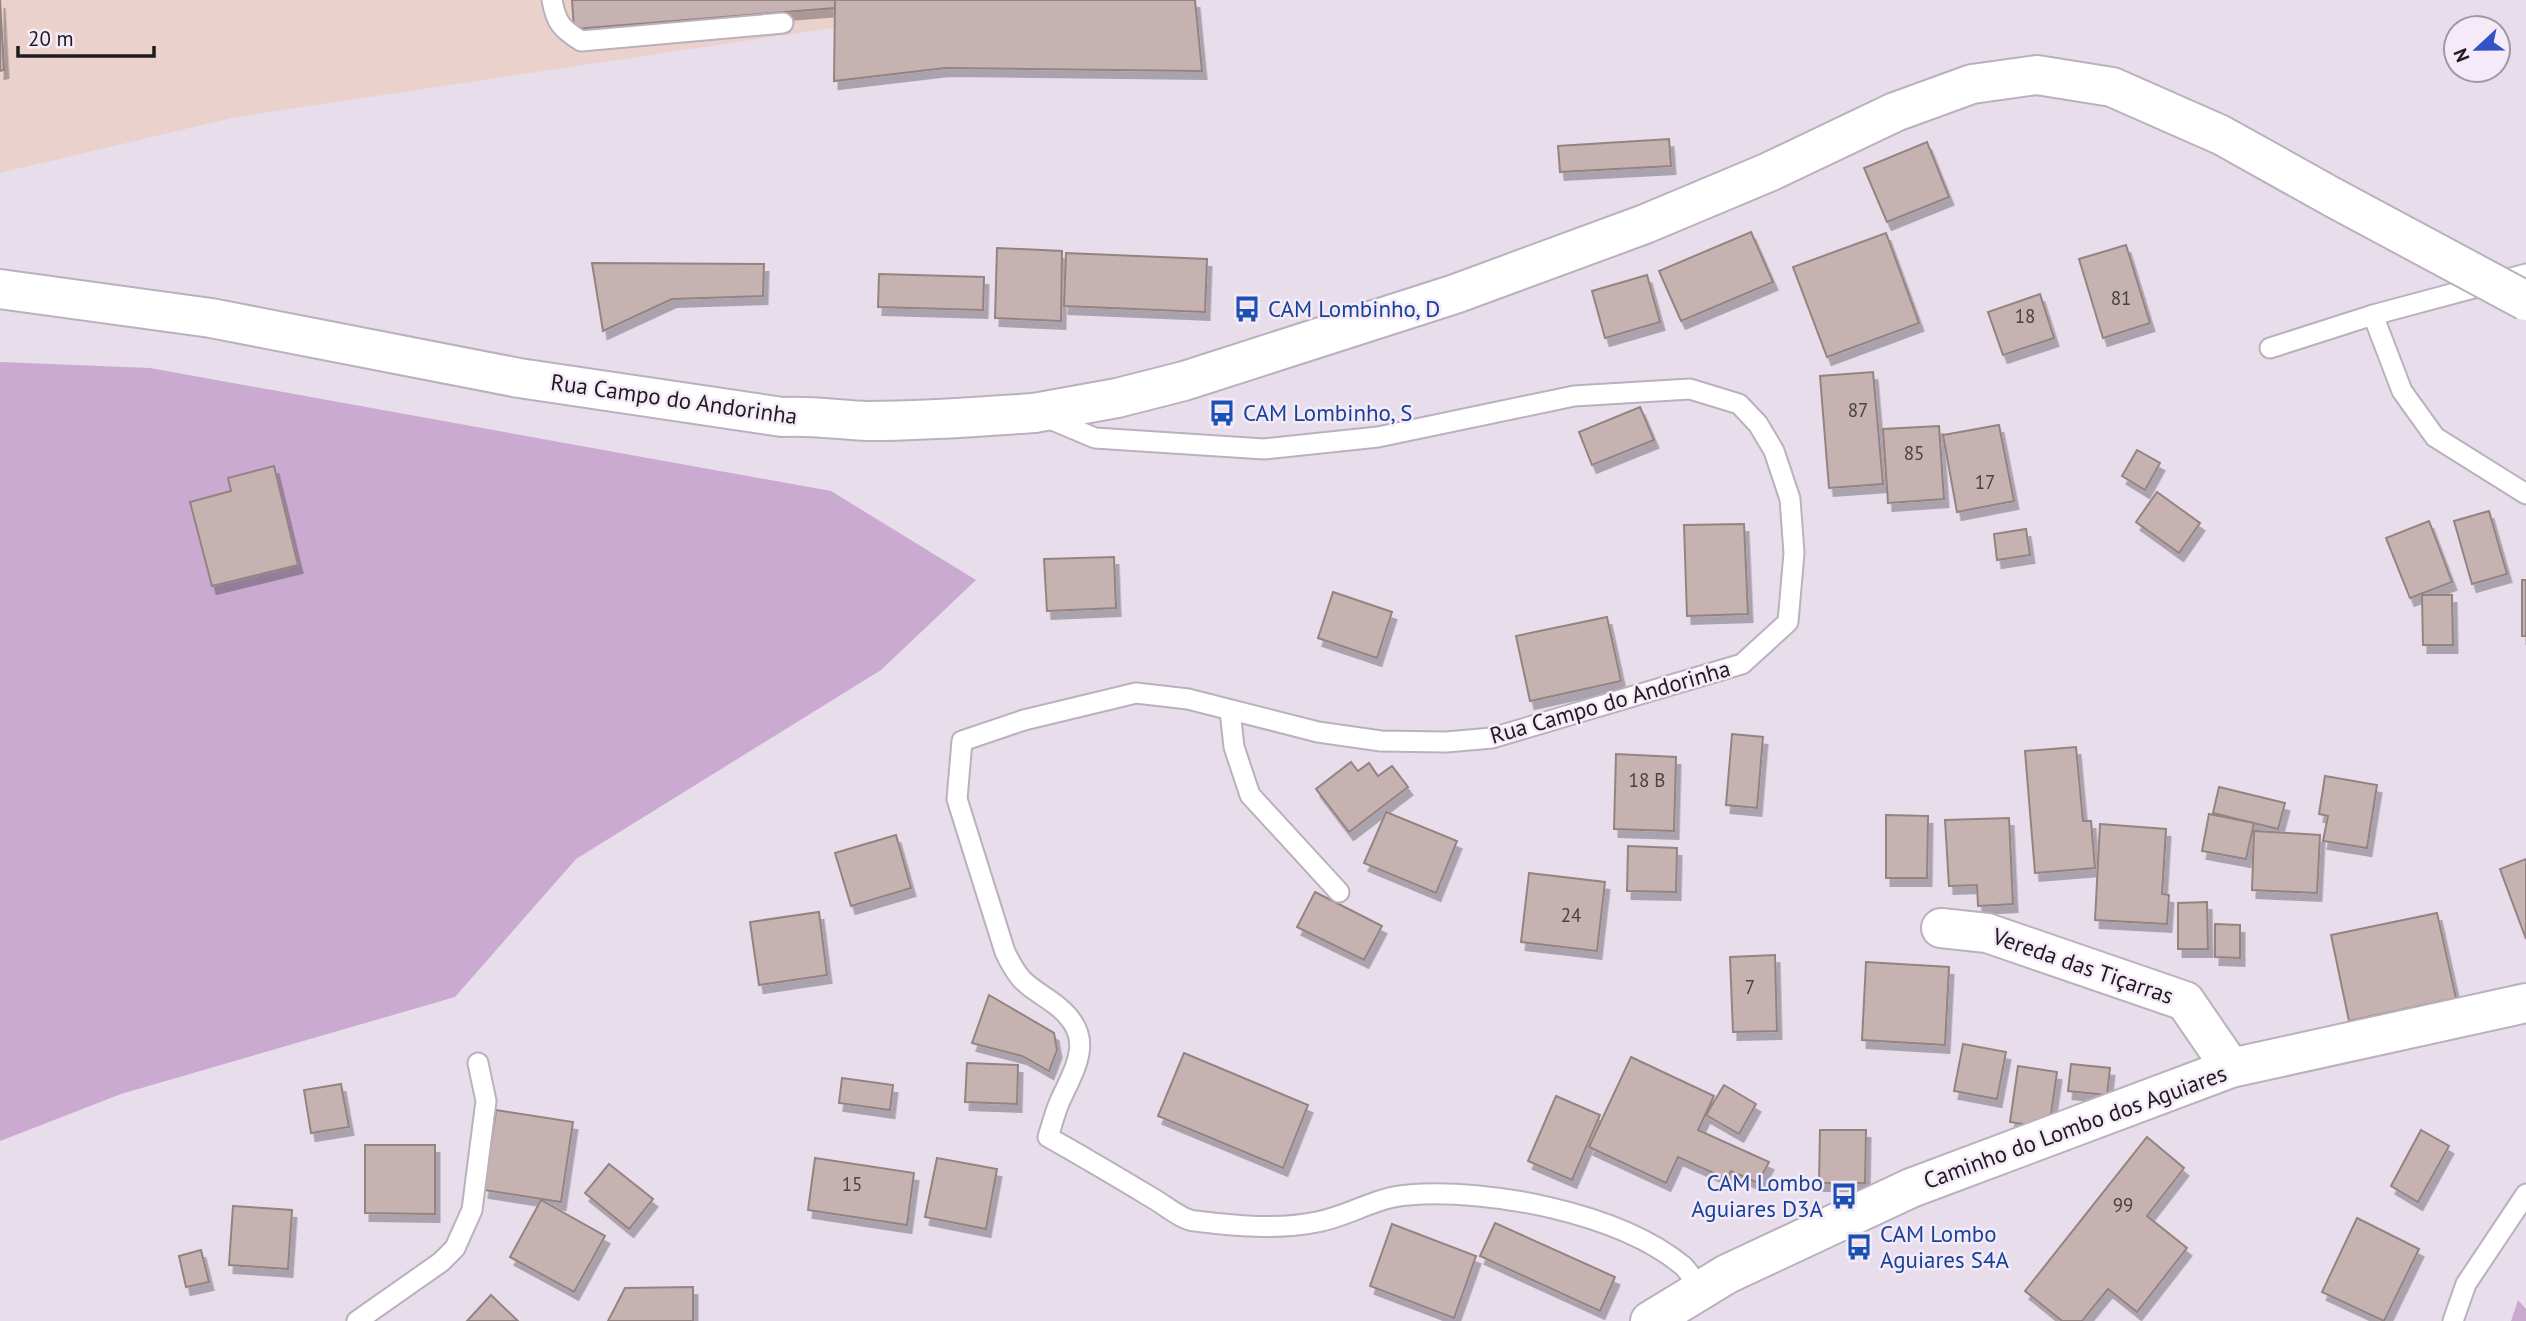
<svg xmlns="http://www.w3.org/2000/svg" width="2526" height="1321" font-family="'PT Sans',sans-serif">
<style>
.industrial{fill:#ebd1cb}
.green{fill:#caaad1}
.building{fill:#c6b3b1;stroke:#958382;stroke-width:2;filter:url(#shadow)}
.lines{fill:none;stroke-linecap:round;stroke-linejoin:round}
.service-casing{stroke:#bbb0bd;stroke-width:23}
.minor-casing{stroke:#bbb0bd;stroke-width:42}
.secondary-casing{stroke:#bbb0bd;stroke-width:42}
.service{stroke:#fff;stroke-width:19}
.minor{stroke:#fff;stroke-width:38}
.secondary{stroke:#fff;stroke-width:38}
.secondary-bridge-casing{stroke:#bbb0bd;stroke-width:42;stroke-linecap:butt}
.secondary-bridge{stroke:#fff;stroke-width:38}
.labels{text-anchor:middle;stroke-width:5;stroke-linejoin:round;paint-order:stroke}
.number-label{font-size:19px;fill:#494144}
.transit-label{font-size:23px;fill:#164399;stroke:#f5eaf8;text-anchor:start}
.street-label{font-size:23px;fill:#1f1b20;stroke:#f5eaf8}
</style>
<defs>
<filter id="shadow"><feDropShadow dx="4.5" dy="8" stdDeviation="0" flood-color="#0004"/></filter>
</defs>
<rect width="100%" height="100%" fill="#e8ddea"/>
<path class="industrial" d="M0,0H1019L236,117L0,173Z"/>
<g class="green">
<path d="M0,362L150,368L831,491L976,580L881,670L576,859L455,997L121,1094L0,1141Z"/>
<path d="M2518,1300L2526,1309V1321H2511Z"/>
</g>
<g class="building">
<path d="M0,0L4,70L0,71Z"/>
<path d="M572,0H835V8L574,29Z"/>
<path d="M835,0H1195L1202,71L945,68L834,81Z"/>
<path d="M1669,139L1671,166L1560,172L1558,146Z"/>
<path d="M1927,142L1949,197L1887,222L1864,168Z"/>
<path d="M1751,232L1773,282L1681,321L1659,271Z"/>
<path d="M1886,233L1919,323L1827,357L1793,267Z"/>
<path d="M2126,245L2150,323L2103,338L2079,259Z"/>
<path d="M997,248L1062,251L1061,321L995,318Z"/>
<path d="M1066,253L1207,259L1205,312L1064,306Z"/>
<path d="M592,263L764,264L763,296L672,299L603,331Z"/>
<path d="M879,274L984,277L983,310L878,307Z"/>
<path d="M1647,275L1660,322L1605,338L1592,291Z"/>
<path d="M2040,294L2054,338L2003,355L1988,312Z"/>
<path d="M1873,372L1883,484L1829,488L1820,376Z"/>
<path d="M1640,407L1654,440L1592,465L1579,432Z"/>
<path d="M1999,425L2014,501L1957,512L1943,435Z"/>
<path d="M1939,426L1944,499L1888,503L1883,429Z"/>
<path d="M2137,450L2160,463L2145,490L2122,476Z"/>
<path d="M274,466L298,565L212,586L190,502L231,491L228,478Z"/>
<path d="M2157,492L2200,523L2179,553L2136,522Z"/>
<path d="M2489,511L2507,574L2472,584L2454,521Z"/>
<path d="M2429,521L2452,582L2410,598L2386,538Z"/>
<path d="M1744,524L1748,614L1687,616L1684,525Z"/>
<path d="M2026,529L2030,555L1997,560L1994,534Z"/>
<path d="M1114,557L1116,608L1047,611L1044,559Z"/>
<rect x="2522" y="580" width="4" height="56"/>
<path d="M1333,592L1392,612L1377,658L1318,638Z"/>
<path d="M2422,595H2452L2453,645H2423Z"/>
<path d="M1607,617L1621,681L1530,701L1516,636Z"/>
<path d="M1732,734L1763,737L1757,808L1726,805Z"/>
<path d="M2076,747L2083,821H2091L2095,868L2035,873L2025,751Z"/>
<path d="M1616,754L1676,757L1674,831L1614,829Z"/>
<path d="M1351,762L1358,771L1369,763L1378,776L1392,766L1408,787L1349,832L1316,789Z"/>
<path d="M2325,776L2377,785L2367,848L2323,841L2328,816L2319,814Z"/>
<path d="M2219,787L2285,803L2278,829L2213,813Z"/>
<path d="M1386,812L1457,841L1436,893L1364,863Z"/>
<path d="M2209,814L2254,823L2246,859L2202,851Z"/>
<path d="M1886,815L1928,816L1927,878H1886Z"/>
<path d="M2009,818L2013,904L1978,906L1977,885L1949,886L1945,820Z"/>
<path d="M2100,824L2166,829L2162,894L2169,895L2167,924L2095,920Z"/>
<path d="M2254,831L2320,835L2317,893L2252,890Z"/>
<path d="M896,835L911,888L851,906L835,853Z"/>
<path d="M1628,846L1677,848L1676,892L1627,891Z"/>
<path d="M2526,859V939L2500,869Z"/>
<path d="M1529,873L1605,882L1597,951L1521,942Z"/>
<path d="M1315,892L1382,926L1364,960L1297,927Z"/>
<path d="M2207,902L2208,949H2178V903Z"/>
<path d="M819,912L827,975L759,985L750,922Z"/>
<path d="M2437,913L2456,998L2349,1021L2331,935Z"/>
<path d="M2215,924L2240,925V958L2215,957Z"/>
<path d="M1775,955L1777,1031L1733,1032L1730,957Z"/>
<path d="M1866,962L1949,967L1945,1045L1862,1040Z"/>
<path d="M989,995L1054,1033L1057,1050L1049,1071L1022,1056L972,1043Z"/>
<path d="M1963,1044L2006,1052L1997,1099L1954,1091Z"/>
<path d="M1184,1053L1308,1105L1283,1168L1158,1116Z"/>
<path d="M1631,1057L1714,1096L1698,1130L1769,1162L1758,1183L1731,1171L1727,1179L1678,1157L1666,1183L1589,1147Z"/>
<path d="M967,1063L1018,1065L1017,1104L965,1102Z"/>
<path d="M2071,1064L2110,1068L2107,1095L2068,1091Z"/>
<path d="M2018,1066L2057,1072L2049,1128L2010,1122Z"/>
<path d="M842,1078L893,1085L890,1110L839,1103Z"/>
<path d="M341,1084L349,1127L311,1133L304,1090Z"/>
<path d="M1724,1085L1756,1104L1739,1134L1706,1115Z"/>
<path d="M1556,1096L1600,1115L1572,1180L1528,1161Z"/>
<path d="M496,1110L573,1122L561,1202L484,1190Z"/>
<path d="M1820,1130H1866L1865,1183H1819Z"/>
<path d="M2421,1130L2449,1146L2418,1202L2391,1186Z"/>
<path d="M2147,1137L2184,1168L2147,1216L2187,1248L2137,1312L2108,1289L2082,1321H2062L2025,1291Z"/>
<path d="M365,1145H435V1214L365,1213Z"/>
<path d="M815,1158L914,1173L907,1225L808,1210Z"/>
<path d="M937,1158L997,1169L986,1229L925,1217Z"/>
<path d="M609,1164L653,1199L629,1229L585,1193Z"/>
<path d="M541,1200L605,1236L574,1292L510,1257Z"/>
<path d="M233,1206L292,1210L288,1269L229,1265Z"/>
<path d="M2357,1218L2419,1249L2384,1321L2322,1292Z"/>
<path d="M1495,1223L1615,1277L1600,1311L1480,1256Z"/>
<path d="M1392,1224L1476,1256L1454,1318L1370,1286Z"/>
<path d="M201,1250L209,1282L186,1287L179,1256Z"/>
<path d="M693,1287V1321H608L625,1288Z"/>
<path d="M491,1295L518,1321H467Z"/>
</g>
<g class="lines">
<g class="service-casing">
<g id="service">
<path d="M552,0C556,23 562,29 581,41L783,23"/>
<path d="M2373,315L2402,391L2435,437L2526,494"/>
<path d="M2270,348L2373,315L2526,274"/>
<path d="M1045,417L1095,438L1264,449L1378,437L1574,396L1690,389L1739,404L1758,424L1774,451L1790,499L1794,553L1788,622L1742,664L1492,738L1446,742L1381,741L1318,732L1188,699L1136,693L1024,720L962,741L957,799L1005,952C1022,987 1028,984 1056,1005C1096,1036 1077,1064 1060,1101C1055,1112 1052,1125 1048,1137C1084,1157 1119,1178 1154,1199C1166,1206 1182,1220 1195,1221C1235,1226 1278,1230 1317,1222C1349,1216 1376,1197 1408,1195C1489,1188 1618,1213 1682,1265C1689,1271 1695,1282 1701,1290"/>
<path d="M1230,711L1234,747L1250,795L1339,892"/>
<path d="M357,1321L441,1262L455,1248L472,1210L486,1101L478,1063"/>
<path d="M2453,1321L2466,1284L2526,1194"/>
</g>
</g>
<g class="minor-casing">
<g id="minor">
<path d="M0,289L211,318L519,378L782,417C811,415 839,420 868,421C924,421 979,417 1034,413"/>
<path d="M1941,928L1987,933L2185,1001L2231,1068"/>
<path d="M1650,1321L1727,1274L1911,1188L2231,1068L2526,1003"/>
</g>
</g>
<g class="secondary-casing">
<path id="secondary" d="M1034,413L1117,398L1184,381L1455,294L1645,224L1769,172L1895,112L1972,84L2037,75L2112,87L2221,135L2334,198"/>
</g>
<use href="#service" class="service"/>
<use href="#minor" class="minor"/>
<use href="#secondary" class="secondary"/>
<g class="secondary-bridge-casing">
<path id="secondary-bridge" d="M2334,198L2526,301"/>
</g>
<use href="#secondary-bridge" class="secondary-bridge"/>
</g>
<defs>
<g id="bus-bare" transform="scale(2.1)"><path d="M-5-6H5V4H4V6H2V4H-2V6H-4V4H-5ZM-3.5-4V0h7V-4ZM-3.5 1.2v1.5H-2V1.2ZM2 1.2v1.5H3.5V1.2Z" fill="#1a4fb4" stroke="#f5eaf8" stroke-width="2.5" paint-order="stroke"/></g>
</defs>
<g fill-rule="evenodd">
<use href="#bus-bare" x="1247" y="309"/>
<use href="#bus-bare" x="1222" y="413"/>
<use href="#bus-bare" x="1844" y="1196"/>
<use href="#bus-bare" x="1859" y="1247"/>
</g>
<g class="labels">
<g class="number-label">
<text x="2121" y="305">81</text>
<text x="2025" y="323">18</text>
<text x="1858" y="417">87</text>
<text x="1914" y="460">85</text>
<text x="1985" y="489">17</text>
<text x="1647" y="787">18 B</text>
<text x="1571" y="922">24</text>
<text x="1750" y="994">7</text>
<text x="852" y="1191">15</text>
<text x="2123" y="1212">99</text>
</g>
<g class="transit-label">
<text x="1268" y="317">CAM Lombinho, D</text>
<text x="1243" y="421">CAM Lombinho, S</text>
<text x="1823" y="1191" text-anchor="end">CAM Lombo<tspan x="1823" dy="26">Aguiares D3A</tspan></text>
<text x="1880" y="1242">CAM Lombo<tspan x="1880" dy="26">Aguiares S4A</tspan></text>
</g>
<g class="street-label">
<text transform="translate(674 399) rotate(8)" y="8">Rua Campo do Andorinha</text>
<text transform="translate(1610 702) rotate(-16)" y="8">Rua Campo do Andorinha</text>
<text transform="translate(2083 966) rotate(19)" y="8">Vereda das Tiçarras</text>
<text transform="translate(2075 1127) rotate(-20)" y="8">Caminho do Lombo dos Aguiares</text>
</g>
</g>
<g transform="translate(2477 49) rotate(248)"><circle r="33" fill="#f5eaf8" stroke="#9f97a2" stroke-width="2"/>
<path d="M0-5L12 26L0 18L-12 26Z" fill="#3552c4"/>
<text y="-10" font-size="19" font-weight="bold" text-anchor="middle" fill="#1f1b20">N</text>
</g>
<path d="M18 46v10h136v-10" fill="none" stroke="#1f1b20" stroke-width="3.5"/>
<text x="28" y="46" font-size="21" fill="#1f1b20" stroke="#f5eaf8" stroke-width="5" paint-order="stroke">20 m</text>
</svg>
